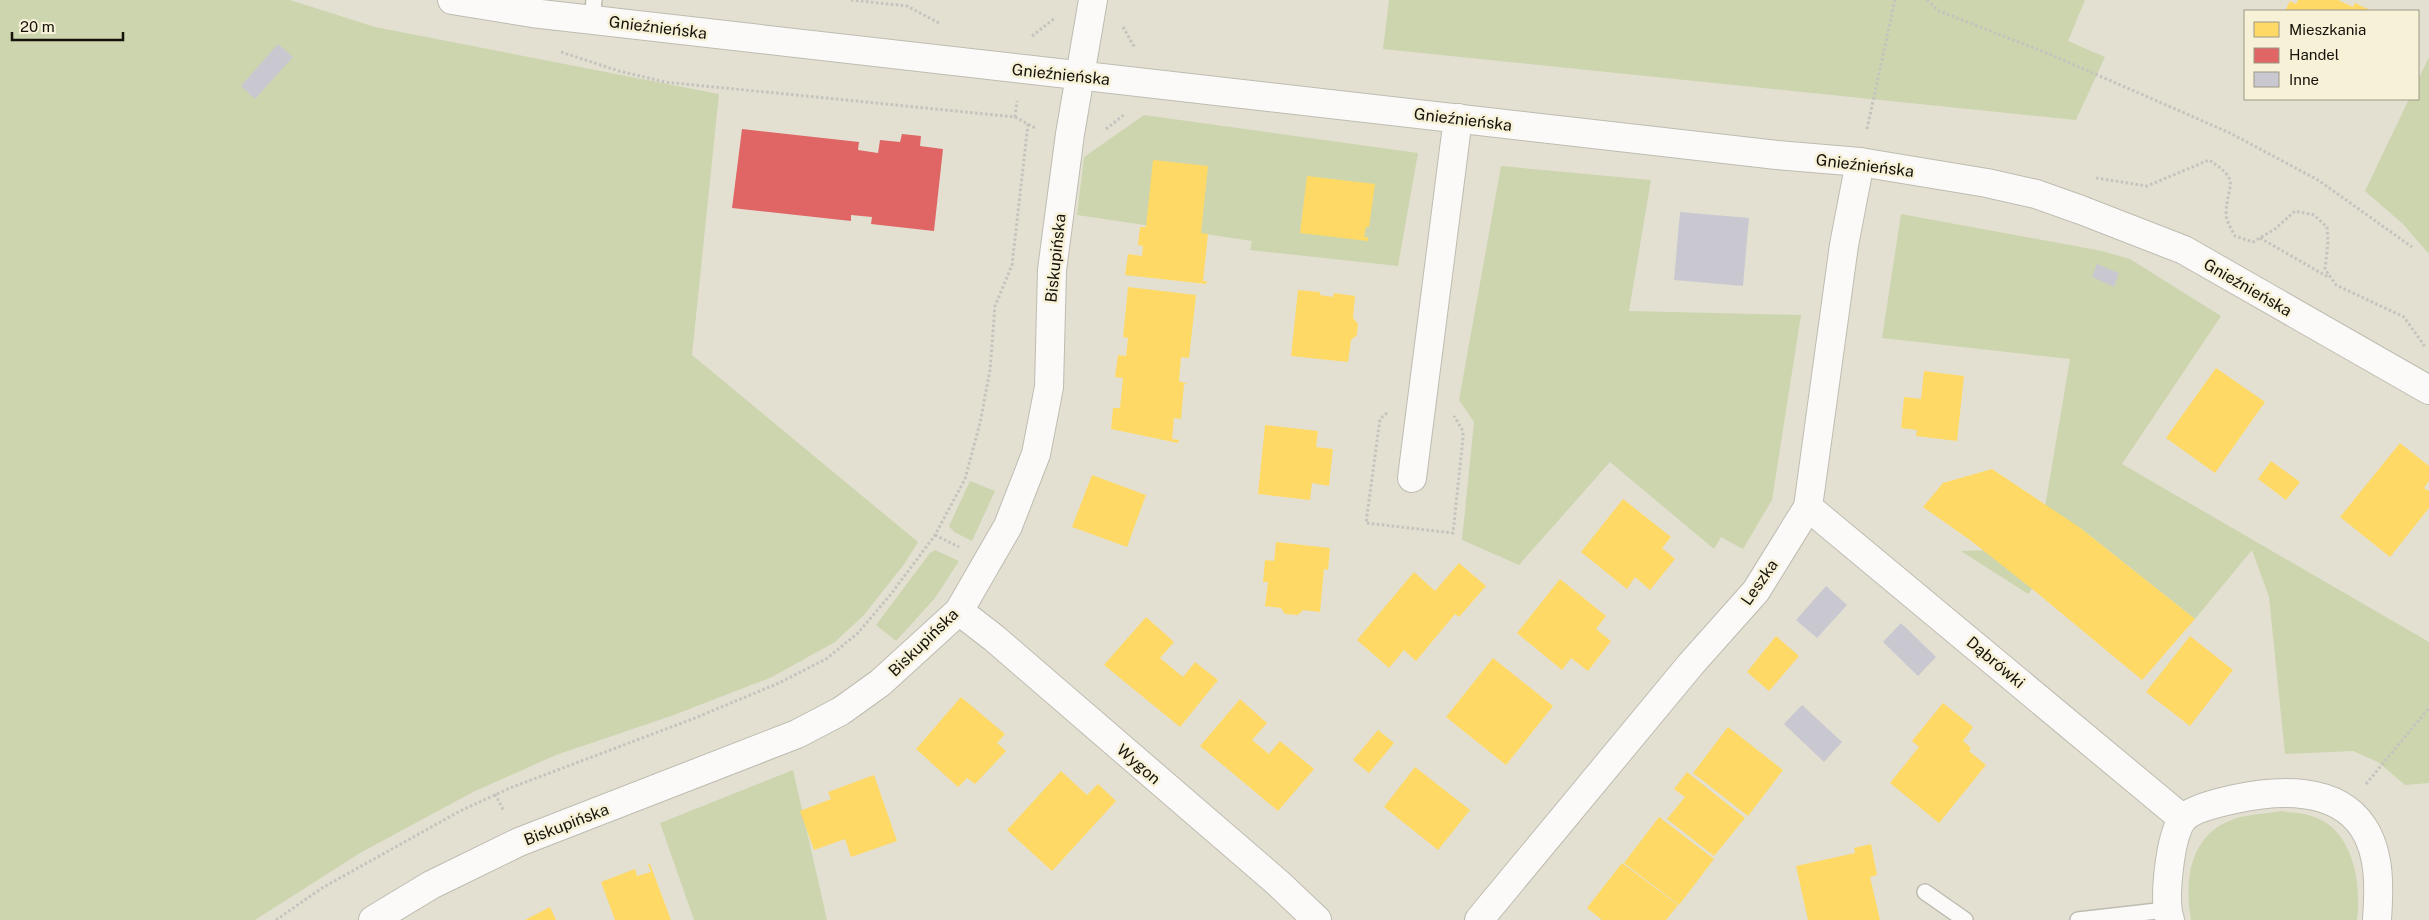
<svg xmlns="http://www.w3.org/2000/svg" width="2429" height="920" font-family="'Public Sans',sans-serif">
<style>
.green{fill:#cdd5ae}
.homes{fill:#ffd966}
.shops{fill:#e06666}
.building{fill:#c9c8d0}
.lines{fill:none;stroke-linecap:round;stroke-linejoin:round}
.service-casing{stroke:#bebcb1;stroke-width:18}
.minor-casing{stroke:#bebcb1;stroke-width:30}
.path{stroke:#c4c3bd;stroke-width:3;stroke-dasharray:2.5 2.5;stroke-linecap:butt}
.service{stroke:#fbfaf8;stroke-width:15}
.minor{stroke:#fbfaf8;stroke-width:28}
.labels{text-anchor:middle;stroke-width:5;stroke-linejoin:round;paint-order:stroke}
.street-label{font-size:16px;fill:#141209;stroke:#f7f1d8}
</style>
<rect width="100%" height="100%" fill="#e3e0d2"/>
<g class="green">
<path d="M0,0H290L375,27L719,94L692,355L918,542L905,563L864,615L835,642L772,677L674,715L556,755L473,792L360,853L255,920H0Z"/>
<path d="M1389,0H2085L2068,41L2105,57L2076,120L1383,49Z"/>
<path d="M2429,57V254L2403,224L2365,191L2409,99H2418V80Z"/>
<path d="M1144,115L1418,153L1398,266L1250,250L1252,241L1077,215L1084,157Z"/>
<path d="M1501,166L1651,180L1629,311L1801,315L1772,500L1743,549L1721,537L1714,549L1610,462L1519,565L1462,540L1474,422L1459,400Z"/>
<path d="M1901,214L2102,251L2130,259L2221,316L2122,464L2429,642V783L2405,785L2378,762L2353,751L2285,754L2269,597L2252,550L2195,619L2079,527L2028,594L1961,551L2038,548L2070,359L1882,338Z"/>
<path d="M970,481L995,491L972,541L954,532L949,526Z"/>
<path d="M935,550L959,561L935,598L896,641L876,625L930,553Z"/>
<path d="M793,770L827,920H694L660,823Z"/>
<path d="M2281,811C2291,813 2302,813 2311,816C2353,827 2362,884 2357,920H2191C2184,879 2190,834 2234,819C2249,814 2266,814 2281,811Z"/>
</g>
<g class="homes">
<path d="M2298,0H2338L2353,7L2355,3L2372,11H2285L2290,1L2296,4Z"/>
<path d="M1153,160L1208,166L1201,233L1208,234L1203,281H1207L1206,284L1125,275L1128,254L1142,256L1143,246L1138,245L1140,227H1146Z"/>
<path d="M1307,176L1375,184L1369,227H1366L1364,237H1368V241L1300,233Z"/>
<path d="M1128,287L1196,295L1189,358L1181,357L1179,381L1188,384H1184L1181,419L1174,418L1172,439L1179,440L1178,443L1111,429L1113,408H1120L1123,378L1115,377L1118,355L1126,356L1128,338L1123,337Z"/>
<path d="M1298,290L1320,292V295L1333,297L1334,293L1355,296L1353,318L1358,324L1357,335L1351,340L1348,362L1291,356Z"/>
<path d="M2216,368L2265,402L2215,473L2166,438Z"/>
<path d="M1924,371L1964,376L1957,441L1916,436L1917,430L1901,428L1904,397L1921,399Z"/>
<path d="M1265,425L1318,431L1316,447L1333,449L1329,486L1312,483L1310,500L1258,494Z"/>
<path d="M2400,443L2429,466V481L2424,488L2429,491V508L2390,557L2340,517Z"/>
<path d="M2271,461L2300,482L2286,500L2258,479Z"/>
<path d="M1992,469L2079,527L2195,619L2142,680L2031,588L1970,540L1923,507L1943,483Z"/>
<path d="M1092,475L1146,495L1127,547L1072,527Z"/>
<path d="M1623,499L1671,537L1662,548L1675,559L1650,590L1635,577L1627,589L1581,552Z"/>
<path d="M1276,542L1330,548L1328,570L1324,569L1320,612L1303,610L1298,615L1285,614L1281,608L1265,606L1268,582H1263L1265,560L1274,561Z"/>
<path d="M1459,563L1486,586L1459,617L1455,614L1416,661L1404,650L1389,668L1357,640L1414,572L1435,591Z"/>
<path d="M1560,579L1606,616L1596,629L1611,641L1588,671L1571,658L1562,670L1517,633Z"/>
<path d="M1146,617L1174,642L1160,658L1183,677L1195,662L1218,680L1180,727L1104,665Z"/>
<path d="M1776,636L1799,656L1769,691L1747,672Z"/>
<path d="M2190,636L2233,670L2190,726L2146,692Z"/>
<path d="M1493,658L1553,706L1506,765L1446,717Z"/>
<path d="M961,697L1005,734L997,743L1006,751L975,784L967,778L958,787L916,749Z"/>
<path d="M1240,699L1267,723L1252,740L1269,754L1280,741L1314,769L1278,811L1200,746Z"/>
<path d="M1943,703L1973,727L1963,741L1971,748L1969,751L1986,765L1939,823L1890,783L1919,747L1912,741Z"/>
<path d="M1728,727L1783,770L1748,816L1693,773Z"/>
<path d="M1378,730L1394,743L1369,773L1353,760Z"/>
<path d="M1415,767L1470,810L1438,850L1384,807Z"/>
<path d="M1061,771L1087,795L1098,784L1116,801L1052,871L1007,830Z"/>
<path d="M1687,772L1745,818L1714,856L1667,819L1685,797L1674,789Z"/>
<path d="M874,775L897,841L851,857L845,839L814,850L800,811L831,799L828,792Z"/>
<path d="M1659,817L1714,859L1679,905L1624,863Z"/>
<path d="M1871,844L1877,875L1870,877L1880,920H1808L1796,866L1855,853L1854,848Z"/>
<path d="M1622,863L1678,905L1666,920H1602L1587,908Z"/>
<path d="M648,864H650L671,920H615L601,882L635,869L637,876L651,872Z"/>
<path d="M550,907L556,920H525Z"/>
</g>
<path class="shops" d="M742,129L859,142L858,150L878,153L880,140L900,142L902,134L921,136L920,146L943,149L934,231L871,224L872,217L851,215V221L732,208Z"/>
<g class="building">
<path d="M278,44L293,57L255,99L241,86Z"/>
<path d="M1680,212L1749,218L1743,286L1674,280Z"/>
<path d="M2097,264L2119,273L2114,287L2092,277Z"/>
<path d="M1826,586L1847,605L1817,638L1796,620Z"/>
<path d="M1901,623L1936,657L1918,676L1883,642Z"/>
<path d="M1802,705L1842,742L1824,762L1784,724Z"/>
</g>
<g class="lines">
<g class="service-casing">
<g id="service">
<path d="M592,19L594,0"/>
<path d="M1925,892L1965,920"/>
<path d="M2078,920L2166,910"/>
</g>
</g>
<g class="minor-casing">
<g id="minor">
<path d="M452,0L532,13L1777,155L1860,162L1987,183L2036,194L2081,210L2184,250L2429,390"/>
<path d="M1412,478L1458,118"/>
<path d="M1808,507L2183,819"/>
<path d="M959,611L994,638L1278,883L1317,920"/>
<path d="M373,920L431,885L519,842L797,734L841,711L880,683L959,611L1008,526L1036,454L1049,387L1052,270L1070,134L1093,0"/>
<path d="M1479,920L1691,664L1756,591L1808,507L1844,245L1860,162"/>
<path d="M2170,920C2163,900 2170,838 2182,820C2190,809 2221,802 2235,799C2277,790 2336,786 2363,827C2381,854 2379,890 2377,920"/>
</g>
</g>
<g class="path">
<path d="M851,0L907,6L941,24"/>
<path d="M1927,0L1939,11L2049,54L2230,133L2318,180L2412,247"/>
<path d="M1123,27L1135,48"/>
<path d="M1032,36L1055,18"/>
<path d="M561,52L619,71L665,82L1015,117L1017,101"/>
<path d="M1015,117L1037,129"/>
<path d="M1106,129L1125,114"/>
<path d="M1867,129L1895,0"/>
<path d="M2096,178L2147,186L2209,160C2242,181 2227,184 2226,214C2226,221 2232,230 2235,236L2253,242L2275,229L2295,211L2314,215L2327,227L2328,242L2325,269L2336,285L2404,317L2426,348"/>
<path d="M2260,238L2328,277"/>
<path d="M1387,413L1380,419L1366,523L1453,533L1463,438V431L1454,416"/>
<path d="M935,535L959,547"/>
<path d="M2366,784L2429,708"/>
<path d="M495,794L504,811"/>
<path d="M276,920L322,888L460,811L510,788L695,718L779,683L826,659L858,633L891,594L935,535L965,479L980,423L990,370L995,306L1012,265L1028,124"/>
</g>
<use href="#service" class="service"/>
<use href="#minor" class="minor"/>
</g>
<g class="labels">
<g class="street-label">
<text transform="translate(658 27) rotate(7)" y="6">Gnieźnieńska</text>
<text transform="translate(1061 74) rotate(6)" y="6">Gnieźnieńska</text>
<text transform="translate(1463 119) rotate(7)" y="6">Gnieźnieńska</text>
<text transform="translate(1865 165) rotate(7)" y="6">Gnieźnieńska</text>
<text transform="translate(1055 258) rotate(-84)" y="6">Biskupińska</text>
<text transform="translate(2248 287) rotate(30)" y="6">Gnieźnieńska</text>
<text transform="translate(1759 582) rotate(-55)" y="6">Leszka</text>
<text transform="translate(923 642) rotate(-44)" y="6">Biskupińska</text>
<text transform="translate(1996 662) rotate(40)" y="6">Dąbrówki</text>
<text transform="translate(1139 764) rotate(41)" y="6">Wygon</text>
<text transform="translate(566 824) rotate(-21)" y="6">Biskupińska</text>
</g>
</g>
<rect x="2244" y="10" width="175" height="90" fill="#f7f1d8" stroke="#9c9885"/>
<rect x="2254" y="22" width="25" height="15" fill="#ffd966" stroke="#9c9885"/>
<text x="2289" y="35" font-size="15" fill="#141209">Mieszkania</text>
<rect x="2254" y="48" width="25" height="15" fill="#e06666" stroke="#9c9885"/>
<text x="2289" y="60" font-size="15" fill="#141209">Handel</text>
<rect x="2254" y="72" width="25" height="15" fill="#c9c8d0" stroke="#9c9885"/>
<text x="2289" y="85" font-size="15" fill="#141209">Inne</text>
<path d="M12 32v8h111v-8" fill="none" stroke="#141209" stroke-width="2.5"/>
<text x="20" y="32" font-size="15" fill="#141209" stroke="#f7f1d8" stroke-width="4" paint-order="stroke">20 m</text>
</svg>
